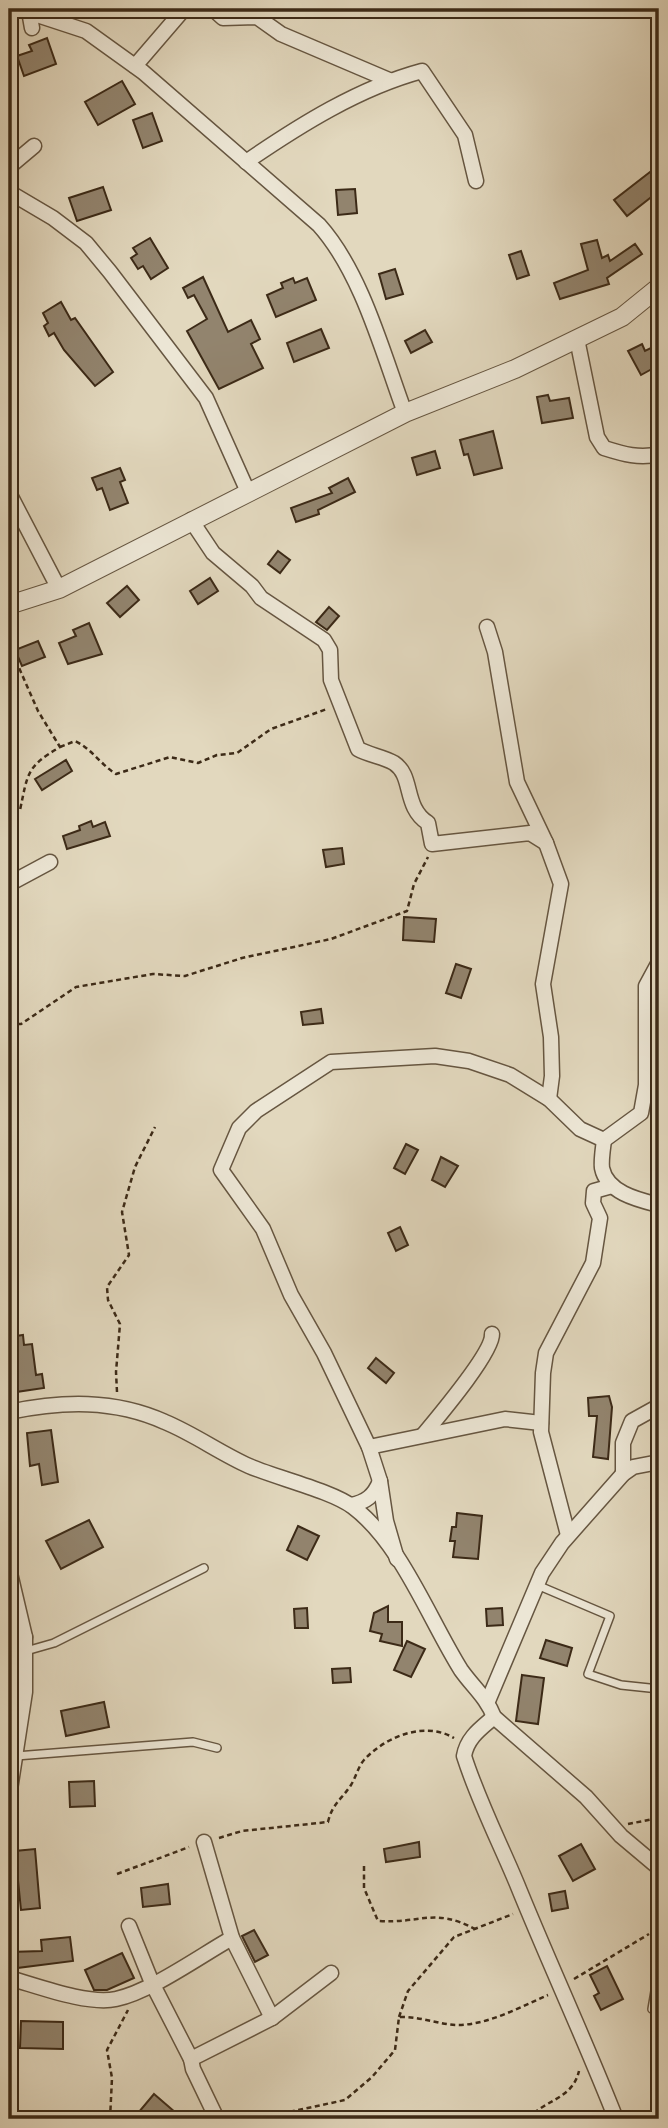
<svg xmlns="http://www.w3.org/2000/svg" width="668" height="2128" font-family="'Sorts Mill Goudy',serif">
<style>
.building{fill:#92846e;stroke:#3c2a17;stroke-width:2}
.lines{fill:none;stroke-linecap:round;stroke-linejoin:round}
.service-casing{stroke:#665641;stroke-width:10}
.minor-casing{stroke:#665641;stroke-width:17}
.tertiary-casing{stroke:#665641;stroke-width:20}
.path{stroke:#3c2a17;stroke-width:2.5;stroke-dasharray:5 3.5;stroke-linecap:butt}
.service{stroke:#ece6d5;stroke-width:7}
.minor{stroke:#ece6d5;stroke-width:14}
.tertiary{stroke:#ece6d5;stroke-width:18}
</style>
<rect width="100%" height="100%" fill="#e2d8be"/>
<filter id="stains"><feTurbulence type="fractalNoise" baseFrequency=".00286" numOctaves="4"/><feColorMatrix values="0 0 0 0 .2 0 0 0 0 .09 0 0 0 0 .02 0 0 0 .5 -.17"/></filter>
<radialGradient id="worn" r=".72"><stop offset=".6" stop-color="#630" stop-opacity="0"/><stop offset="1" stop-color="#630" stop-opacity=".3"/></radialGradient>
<g class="building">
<path d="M47,38L56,64L24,76L17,56L32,51L29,45Z"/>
<path d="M122,81L135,104L98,125L85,102Z"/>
<path d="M152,113L162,141L143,148L133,120Z"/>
<path d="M659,165V191L627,216L614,200Z"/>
<path d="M103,187L111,210L77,221L69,198Z"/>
<path d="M355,189L357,213L338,215L336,190Z"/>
<path d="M150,238L168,268L151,279L143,266L138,269L131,258L137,254L133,248Z"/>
<path d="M597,240L602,258L608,255L610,261L635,244L642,254L607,278L609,284L560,299L554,283L588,270L581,244Z"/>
<path d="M521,251L529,275L517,279L509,255Z"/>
<path d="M395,269L403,294L386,299L379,274Z"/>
<path d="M203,277L228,332L251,320L260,339L251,344L263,368L219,389L187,331L207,319L194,295L188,298L183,288Z"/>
<path d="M293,278L295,283L307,278L316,300L276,317L267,295L283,288L281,283Z"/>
<path d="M61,302L71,320L75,318L113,372L95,386L64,350L54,333L49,336L44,326L48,323L43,313Z"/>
<path d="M321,329L329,348L294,362L287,343Z"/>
<path d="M425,330L432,342L411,353L405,341Z"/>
<path d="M642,344L645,351L659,344V365L641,375L628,351Z"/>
<path d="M548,395L550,401L569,398L573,418L542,423L537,397Z"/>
<path d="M493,431L502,468L474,475L468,454L464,455L460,440Z"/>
<path d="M435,451L440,468L417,475L412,458Z"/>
<path d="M120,468L125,480L120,482L128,503L110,510L102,488L97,490L92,478Z"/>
<path d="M348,478L355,492L318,510L319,514L296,522L291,508L332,493L329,488Z"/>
<path d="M278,551L290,560L280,573L268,564Z"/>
<path d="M210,578L218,591L198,604L190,591Z"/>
<path d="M127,586L139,600L120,617L107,603Z"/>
<path d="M329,607L339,616L327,630L316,622Z"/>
<path d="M89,623L102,654L68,664L59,643L76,636L73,630Z"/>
<path d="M38,641L45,657L22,666L15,650Z"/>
<path d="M66,760L72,771L42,790L35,779Z"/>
<path d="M91,821L93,827L105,822L110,836L67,849L63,836L80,830L79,826Z"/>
<path d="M342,848L344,864L326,867L323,850Z"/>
<path d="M404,917L436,919L434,942L403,940Z"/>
<path d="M456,964L471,969L461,998L446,993Z"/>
<path d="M321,1009L323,1023L303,1025L301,1012Z"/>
<path d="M406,1144L418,1150L405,1174L394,1168Z"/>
<path d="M441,1157L458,1166L445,1187L432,1180Z"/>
<path d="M400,1227L408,1245L396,1251L388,1233Z"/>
<path d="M23,1335L24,1345L32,1344L36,1375L42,1374L44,1388L16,1392L15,1384L9,1385V1337Z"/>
<path d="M376,1358L394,1373L386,1383L368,1368Z"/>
<path d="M609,1396L612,1407L608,1459L593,1457L597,1416H589L588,1398Z"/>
<path d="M51,1430L58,1482L42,1485L39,1464L30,1466L27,1433Z"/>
<path d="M457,1513L482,1516L478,1559L453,1557L455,1541H450L452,1527H456Z"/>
<path d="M89,1520L103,1547L61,1569L46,1541Z"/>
<path d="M298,1526L319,1536L307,1560L287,1550Z"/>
<path d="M388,1606V1622H402V1646L380,1641L382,1634L370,1631L374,1613Z"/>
<path d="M307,1608L308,1628H295L294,1609Z"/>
<path d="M502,1608L503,1625L487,1626L486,1609Z"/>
<path d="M546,1640L572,1648L567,1666L540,1658Z"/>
<path d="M407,1641L425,1649L411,1677L394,1670Z"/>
<path d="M350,1668L351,1682L333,1683L332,1669Z"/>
<path d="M522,1675L544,1678L538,1724L516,1721Z"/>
<path d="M104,1702L109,1727L66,1736L61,1711Z"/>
<path d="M94,1781L95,1806L70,1807L69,1782Z"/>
<path d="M419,1842L420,1857L386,1862L384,1849Z"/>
<path d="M581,1844L595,1869L573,1881L559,1856Z"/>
<path d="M35,1849L40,1908L21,1910L15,1851Z"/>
<path d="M168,1884L170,1904L143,1907L141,1888Z"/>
<path d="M565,1891L568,1908L552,1911L549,1894Z"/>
<path d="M254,1930L268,1955L255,1962L242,1936Z"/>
<path d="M70,1937L73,1961L9,1969V1952L42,1951L41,1940Z"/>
<path d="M122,1953L134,1978L107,1990H94L85,1970Z"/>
<path d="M607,1966L623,1999L601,2010L594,1996L599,1993L590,1975Z"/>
<path d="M21,2021L63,2022V2049L20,2048Z"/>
<path d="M154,2094L183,2119H133Z"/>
</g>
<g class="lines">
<g class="service-casing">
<g id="service">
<path d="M537,1585L610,1616L588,1674L621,1685L659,1689"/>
<path d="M26,1651L54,1643L204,1568"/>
<path d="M16,1756L193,1742L217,1748"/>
<path d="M652,2009L657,1979L659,1920"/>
</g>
</g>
<g class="minor-casing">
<g id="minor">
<path d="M19,9L86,31L143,72L319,225C362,273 383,354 405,413"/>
<path d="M213,9L223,18L257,17L281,34L389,80"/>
<path d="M32,28L29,11L32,9"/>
<path d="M135,66L184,9"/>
<path d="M246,162C300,125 359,88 422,71L465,135L476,181"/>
<path d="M9,167L34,146"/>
<path d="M9,192L53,218L86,243L110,272L206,398L248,492"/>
<path d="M577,339L597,437L604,448C623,454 640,459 659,454"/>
<path d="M9,493L59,589"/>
<path d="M191,520L213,553L252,586L261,598L324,640L330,650L331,680L358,749C369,755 384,757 394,763C414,776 403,807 428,823L432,844L530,833L546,843"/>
<path d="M487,627L495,652L517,782L546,843L561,884L543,984L551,1037L552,1076L549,1099"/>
<path d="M9,884L50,862"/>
<path d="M604,1140C603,1148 601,1160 602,1168C607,1193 639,1200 659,1205"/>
<path d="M9,1412C62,1401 114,1399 165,1422C194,1434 220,1453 249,1466C277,1478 332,1491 353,1507C401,1543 429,1619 461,1670C473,1687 487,1698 494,1717L586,1797L621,1836L659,1868"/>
<path d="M424,1434C438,1417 493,1352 492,1334"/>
<path d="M369,1447L505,1419L541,1423"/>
<path d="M623,1474V1443L632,1421L659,1406"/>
<path d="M351,1505C366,1502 374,1496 380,1481"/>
<path d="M568,1535L541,1432L543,1373L546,1353L593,1263L600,1218L593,1203L594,1191L612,1186"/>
<path d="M397,1559L386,1521L380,1481L369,1447L324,1353L291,1295L263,1229L221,1170L239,1128L256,1111L331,1062L435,1056L469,1061L510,1075L549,1099L580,1129L604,1140L641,1113L646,1085V986L659,962"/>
<path d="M9,1569L25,1637L9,1657"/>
<path d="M488,1701L542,1573L562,1543L623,1474L633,1467L659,1462"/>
<path d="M494,1717C480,1729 467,1738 464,1756C478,1800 499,1841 517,1884C549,1963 585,2040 616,2119"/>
<path d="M9,1796L25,1692V1637"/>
<path d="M204,1842L232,1938L272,2018"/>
<path d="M129,1926L152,1983L191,2059"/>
<path d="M9,1978C38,1986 87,2005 116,1999C150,1992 200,1956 232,1938"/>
<path d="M217,2119L193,2069L191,2059L272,2018L331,1973"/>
</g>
</g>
<g class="tertiary-casing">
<path id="tertiary" d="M9,605L59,589L405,413L515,369L622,317L659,287"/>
</g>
<g class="path">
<path d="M9,645L38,711L60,747C26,767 28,773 20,810L9,818"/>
<path d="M60,747L75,741C92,749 100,764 116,774L170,757L198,763L217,755L237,753L271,729L327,709"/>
<path d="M9,1024H21L76,987L153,974L185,976L242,958L331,939L407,911L414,884L428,857"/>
<path d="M117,1392L116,1372L120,1324L108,1300L107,1287L129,1255L122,1212L135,1167L155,1127"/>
<path d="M628,1824L659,1818"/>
<path d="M219,1838L242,1831L328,1822C332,1804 342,1799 351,1785C356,1777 358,1767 364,1760C386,1736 425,1721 454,1738"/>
<path d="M364,1866V1888L378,1921C420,1924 434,1907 475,1929"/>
<path d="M117,1874L189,1847"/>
<path d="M574,1979L649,1934"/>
<path d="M399,2017L408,1991L454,1937L513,1914"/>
<path d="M110,2119L112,2078L107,2050L128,2010"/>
<path d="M286,2119L289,2112L345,2100L372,2077L395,2050L399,2017C420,2016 439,2025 459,2025C490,2024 520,2007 548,1995"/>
<path d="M528,2119C545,2099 572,2100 579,2071"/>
</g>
<use href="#service" class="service"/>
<use href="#minor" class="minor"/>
<use href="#tertiary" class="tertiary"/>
</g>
<rect width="668" height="2128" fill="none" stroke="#e2d8be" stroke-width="35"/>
<rect x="10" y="10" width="647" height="2107" fill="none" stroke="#3c2a17" stroke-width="3.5"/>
<rect x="18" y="18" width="633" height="2093" fill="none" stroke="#3c2a17" stroke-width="2"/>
<rect width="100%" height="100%" filter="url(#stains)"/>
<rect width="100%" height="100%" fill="url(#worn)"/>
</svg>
